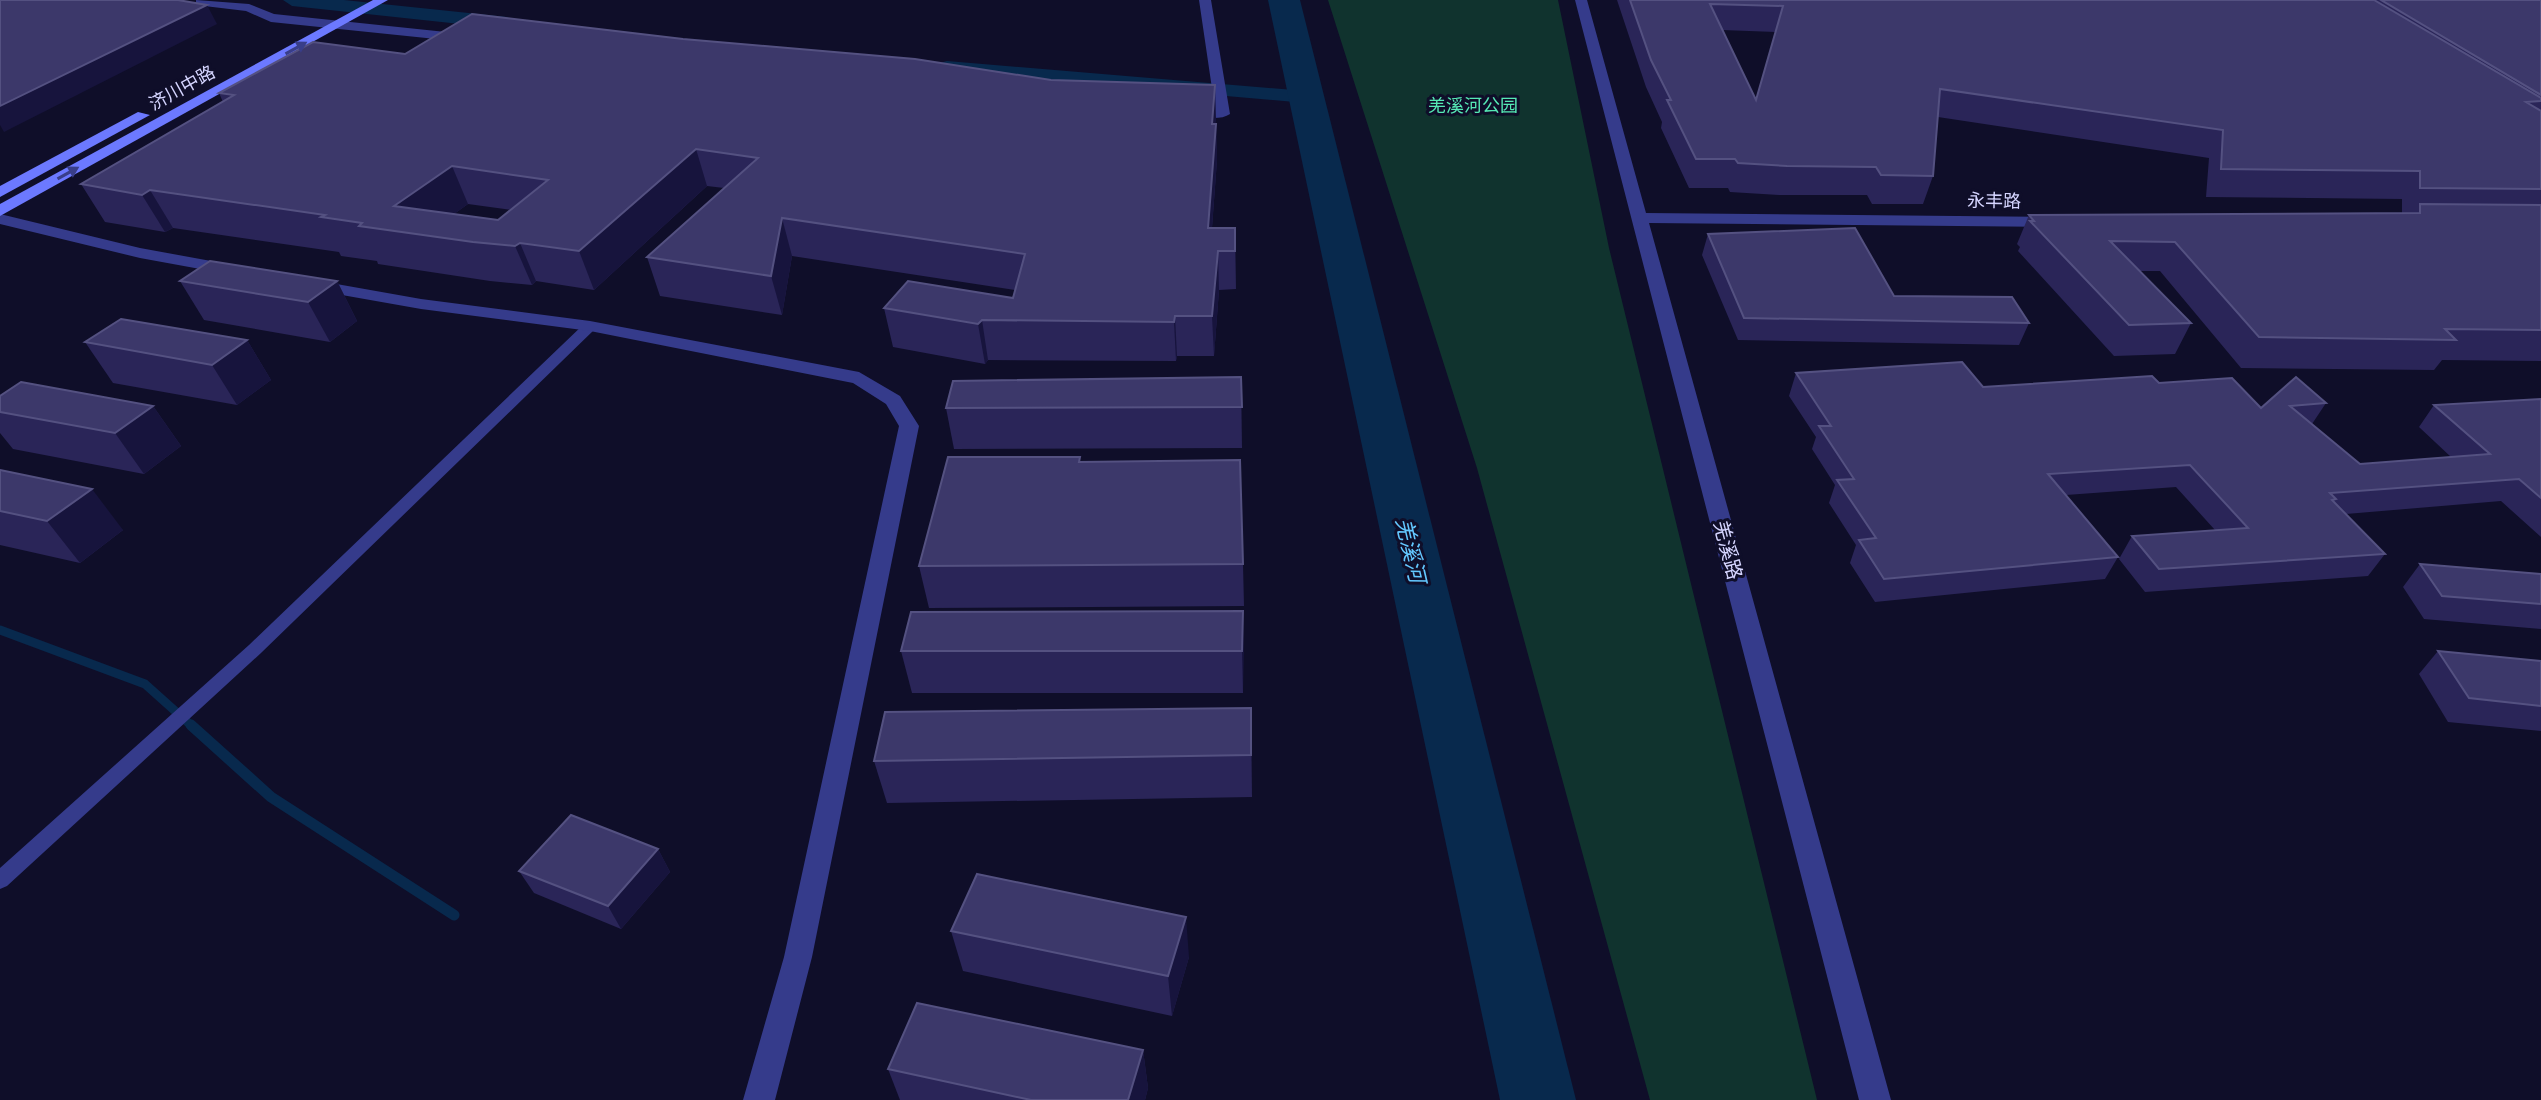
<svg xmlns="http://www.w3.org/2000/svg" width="2541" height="1100" font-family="Montserrat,'Noto Sans SC',sans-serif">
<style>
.green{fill:#10332e}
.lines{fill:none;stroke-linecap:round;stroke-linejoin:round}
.stream-far1{stroke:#08294d;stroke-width:9}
.stream{stroke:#08294d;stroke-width:11}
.canal{fill:#08294d;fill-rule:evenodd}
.river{fill:#08294d;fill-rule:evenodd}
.service{fill:#353b8b;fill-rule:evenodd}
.minor{fill:#353b8b;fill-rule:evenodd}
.tertiary{fill:#353b8b;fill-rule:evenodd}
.secondary{fill:#6c79ff;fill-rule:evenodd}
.wall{fill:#2a2558;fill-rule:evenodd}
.shaded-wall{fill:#17143d}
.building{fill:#3c386a;stroke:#545181;stroke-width:2;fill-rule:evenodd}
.oneway{fill:#393e89}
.labels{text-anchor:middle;stroke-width:6;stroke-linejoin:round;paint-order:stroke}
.far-street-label{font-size:18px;fill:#d5d5ff;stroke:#0f0e29}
.far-park-label{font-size:18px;fill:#56eab5;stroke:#0f0e29}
.street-label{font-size:20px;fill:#d5d5ff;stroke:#0f0e29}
.water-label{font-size:22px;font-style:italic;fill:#63c8ff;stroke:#0f0e29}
</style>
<rect width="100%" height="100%" fill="#0f0e29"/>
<path class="green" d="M1328,0H1558L1609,248L1817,1100H1650L1477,468Z"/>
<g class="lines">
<path class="stream-far1" d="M0,630L145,684L193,727"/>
<path class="stream" d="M191,725L271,797L454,915"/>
<g class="canal">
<path d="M283,0H344L507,17L517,23L507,29L292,6Z"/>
<path d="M947,61L1306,91L1316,97L1306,103L940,71L937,67L940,63Z"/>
</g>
<path class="river" d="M1268,0H1300L1576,1100H1500Z"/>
<path class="service" d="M590,322L595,323V329L261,653L7,886L0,889V868L249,645L585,323Z"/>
<g class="minor">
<path d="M196,0L249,4L274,14L465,34L472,38L465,42L271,22L246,11L196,5Z"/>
<path d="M1199,0H1211L1230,114C1219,122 1192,117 1181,110L1188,106L1215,109Z"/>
<path d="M0,214L140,248L233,265L242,270L233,275L140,258L0,224Z"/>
<path d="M314,280L421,299L590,321L859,372L900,396L919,426L812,957L775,1100H743L784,957L899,426L886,404L853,383L590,331L421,309L308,289L305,285Z"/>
</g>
<path class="tertiary" d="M1575,0H1587L1646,213L2056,217L2064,222L2056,227L1649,223L1891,1100H1859Z"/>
<g class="secondary">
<path d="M373,0H388L0,216V204Z"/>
<path d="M138,112L150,115L0,197V186Z"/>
</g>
</g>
<g class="wall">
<path d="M1617,0H2541V361L2442,360L2434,370L2241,368L2160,271H2140L2191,323L2175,354L2114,356L2018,251L2020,247L2017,244L2029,215L2402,213V199L2206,197L2209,158L1938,117L1933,176L1923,204H1872L1867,195H1779L1730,192L1728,188H1689L1661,128L1662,122L1646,87ZM1722,30L1776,32L1756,100Z"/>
<path d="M405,54L1216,124L1217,160L1212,228H1235L1236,289L1219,290L1214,356H1177L1176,361L988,360L985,364L893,347L884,308L1013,298L1015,290L792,256L782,315L660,296L647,257L724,188L707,186L594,290L536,281L532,285L490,281L378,264L377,261L341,256L339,252L173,228L165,232L105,222L81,184L223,102L219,93ZM468,204L511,210L498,220L454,214Z"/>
<path d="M1708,234L1894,296L2029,323L2019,345L1738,340L1702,255Z"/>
<path d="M180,281H337L357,321L330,342L204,320Z"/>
<path d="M247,340L271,380L237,405L113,383L85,342Z"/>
<path d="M1796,373L1983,387L2159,383L2261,408L2326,403L2312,424L2360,464L2451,457L2419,427L2434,405L2541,399V537L2501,501L2346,514L2385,554L2368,576L2145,592L2119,559L2132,536L2215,530L2176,487L2066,495L2118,557L2105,579L1875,602L1850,563L1856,545L1829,503L1835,485L1812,449L1816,437L1789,396Z"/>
<path d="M1241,377L1242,448L954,449L946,408Z"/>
<path d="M0,396L153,406L181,446L144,474L13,449L0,433Z"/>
<path d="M1080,457V462L1243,564L1244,606L929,608L919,566Z"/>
<path d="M0,470L123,530L80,563L0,545Z"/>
<path d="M2420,564L2541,574V629L2424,619L2403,587Z"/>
<path d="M1243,611V693H912L901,651Z"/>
<path d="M2438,651L2541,661V731L2448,722L2419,674Z"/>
<path d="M1251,708L1252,797L887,803L874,761Z"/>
<path d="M658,849L670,872L621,929L534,893L519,871Z"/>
<path d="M951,931L1189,957L1172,1016L963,971Z"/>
<path d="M1143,1050L1148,1088L1145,1100H900L888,1069Z"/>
</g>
<g class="shaded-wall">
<path d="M207,5L217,24L4,132L0,125V106Z"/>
<path d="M1215,85L1216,120L1213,160L1212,124Z"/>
<path d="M1216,124L1217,160L1209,267L1208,228Z"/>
<path d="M696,149L707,186L594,290L579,251Z"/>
<path d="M452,166L468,204L425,235L394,206Z"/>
<path d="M150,190L173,228L165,232L142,195Z"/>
<path d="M782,218L792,256L782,315L771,276Z"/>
<path d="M520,243L536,281L532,285L515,246Z"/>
<path d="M1218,251L1219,290L1214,356L1212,316Z"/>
<path d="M337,281L357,321L330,342L308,302Z"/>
<path d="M1175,316L1177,356L1176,361L1174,322Z"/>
<path d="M982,320L988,360L985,364L978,324Z"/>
<path d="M247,340L271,380L237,405L212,365Z"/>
<path d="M153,406L181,446L144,474L115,433Z"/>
<path d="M92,489L123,530L80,563L47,521Z"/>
<path d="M1243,611L1244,653L1243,693L1242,651Z"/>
<path d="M658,849L670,872L621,929L608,906Z"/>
<path d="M1186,917L1189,957L1172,1016L1168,976Z"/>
<path d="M1143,1050L1148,1088L1145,1100H1128Z"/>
</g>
<g class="building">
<path d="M0,0H178L207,5L0,106Z"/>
<path d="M1630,0H2374L2541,98V101L2526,102L2541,111V189L2420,188V171L2221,169L2223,130L1940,89L1933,176L1881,175L1876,167L1787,166L1738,163L1735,159H1696L1667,100H1671L1651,60ZM1710,4L1783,6L1756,100Z"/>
<path d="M2381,0H2541V95Z"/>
<path d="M472,14L683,39L915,59L1051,80L1215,85L1212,124H1216L1208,228H1235V251H1218L1212,316H1175L1174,322L982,320L978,324L884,308L908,281L1013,298L1025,254L782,218L771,276L647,257L758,158L696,149L579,251L520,243L515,246L473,242L359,226L362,223L321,217L325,215L150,190L142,195L81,184L234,95L219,93L313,42L405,54ZM452,166L548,180L498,220L394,206Z"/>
<path d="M2420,204L2541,205V330L2445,329L2456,340L2259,337L2175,242L2110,241L2191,323L2129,325L2030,221H2034L2029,215L2420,213Z"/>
<path d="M1855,228L1894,296L2012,297L2029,323L1744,318L1708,234Z"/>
<path d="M210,261L337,281L308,302L180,281Z"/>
<path d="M121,319L247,340L212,365L85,342Z"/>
<path d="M1962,362L1983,387L2152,376L2159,383L2232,378L2261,408L2296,377L2326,403L2290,406L2360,464L2490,454L2434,405L2541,399V498L2519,479L2330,493L2336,499L2332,500L2385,554L2159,569L2132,536L2248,528L2190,465L2048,474L2118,557L1884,579L1859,540L1876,538L1837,480L1854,479L1819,426H1831L1796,373Z"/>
<path d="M1241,377L1242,407L946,408L953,381Z"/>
<path d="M21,382L153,406L115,433L0,412V396Z"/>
<path d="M948,457H1080L1079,462L1240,460L1243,564L919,566Z"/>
<path d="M0,470L92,489L47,521L0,511Z"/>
<path d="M2420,564L2541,574V604L2442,596Z"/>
<path d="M1243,611L1242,651H901L911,612Z"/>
<path d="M2438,651L2541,661V706L2469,698Z"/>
<path d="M1251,708V755L874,761L885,712Z"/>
<path d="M571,815L658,849L608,906L519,871Z"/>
<path d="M977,874L1186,917L1168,976L951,931Z"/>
<path d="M917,1003L1143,1050L1128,1100H1031L888,1069Z"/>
</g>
<defs><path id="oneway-solid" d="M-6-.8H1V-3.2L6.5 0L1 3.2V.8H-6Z" transform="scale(2)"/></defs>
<g class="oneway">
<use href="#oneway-solid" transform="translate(296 48) rotate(-29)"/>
<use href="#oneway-solid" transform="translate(68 173) rotate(-29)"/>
</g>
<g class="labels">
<g class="far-street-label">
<text transform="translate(182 88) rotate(-29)" y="6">济川中路</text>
<text transform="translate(1994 201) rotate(1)" y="6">永丰路</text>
</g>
<g class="far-park-label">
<text x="1473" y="112">羌溪河公园</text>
</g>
<g class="street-label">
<text transform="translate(1728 550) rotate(75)" y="7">羌溪路</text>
</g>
<g class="water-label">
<text transform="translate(1411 550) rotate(77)" y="8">羌溪河</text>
</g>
</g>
</svg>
